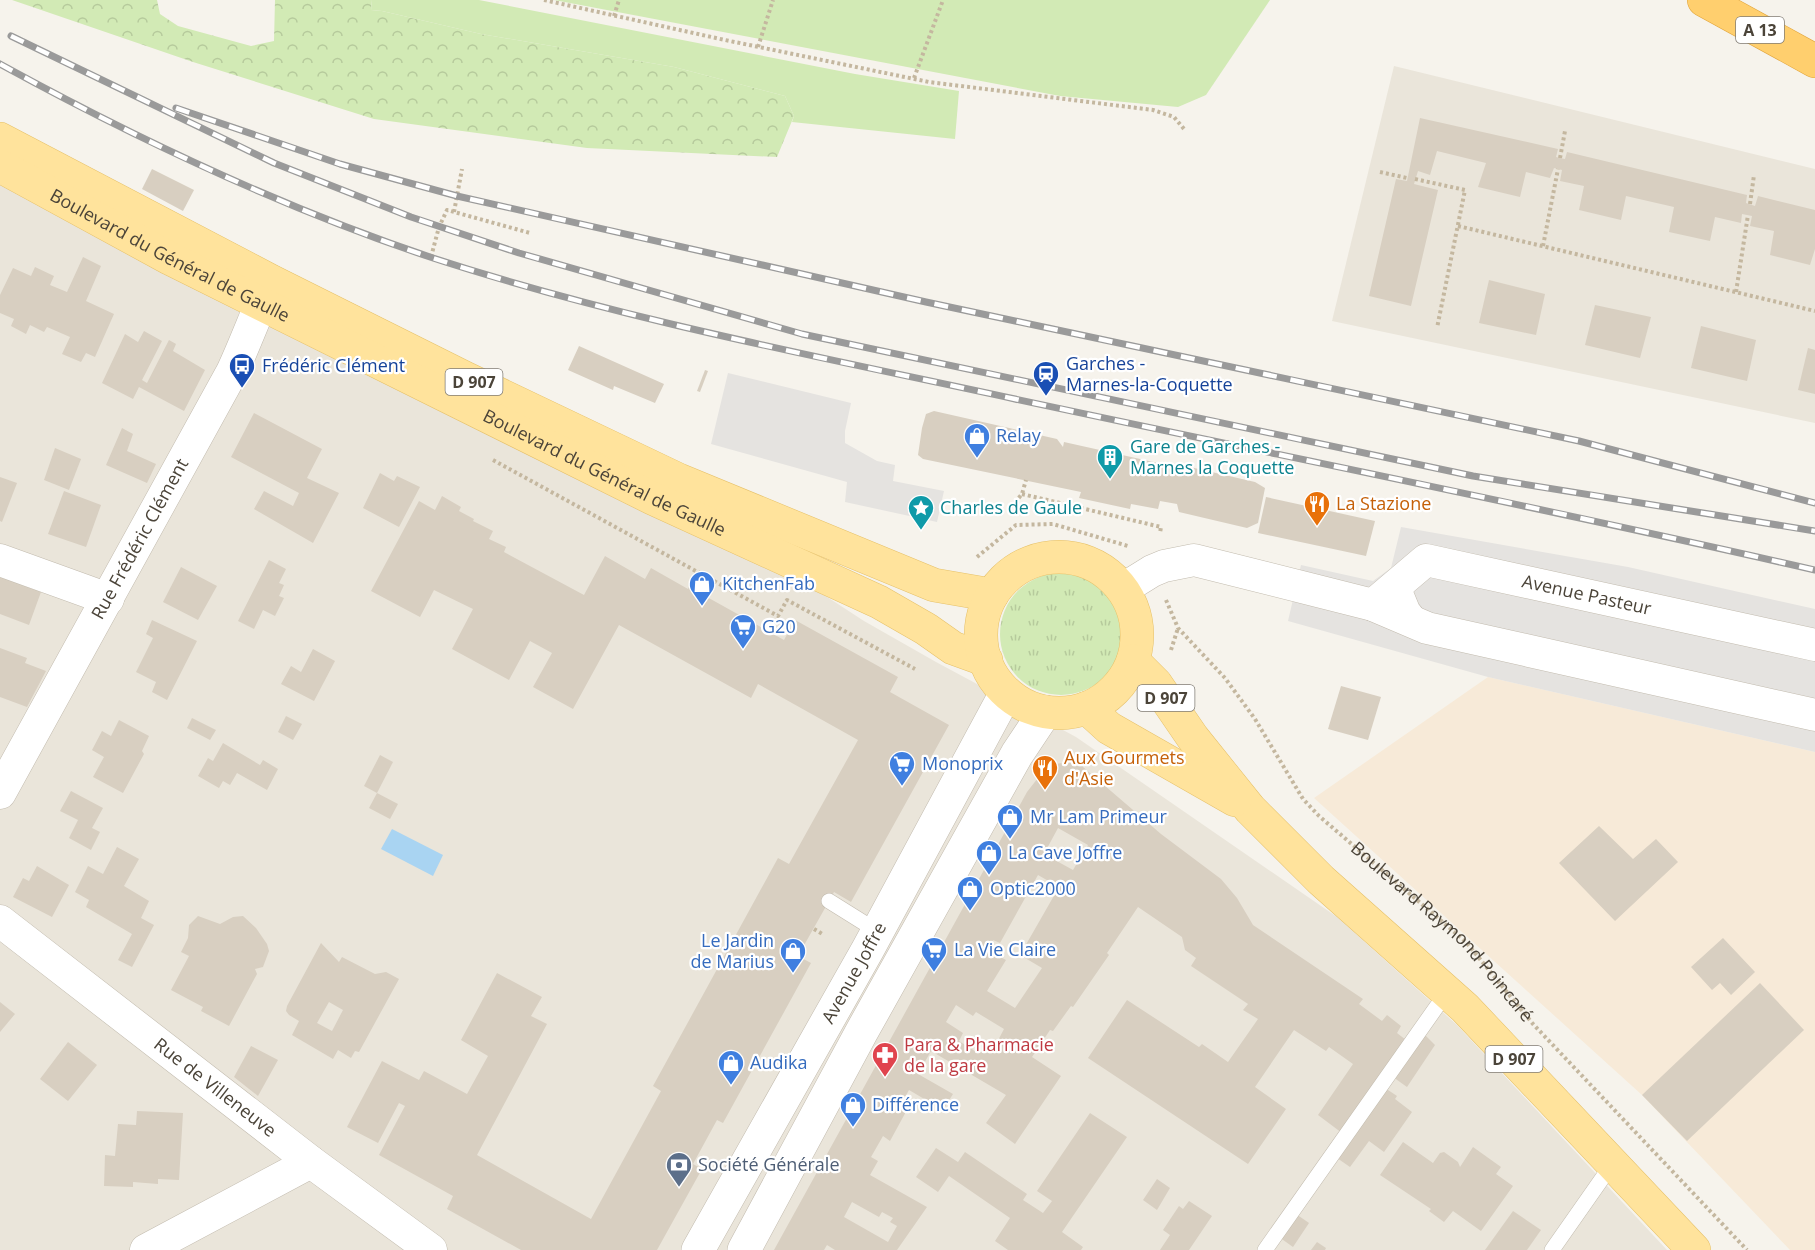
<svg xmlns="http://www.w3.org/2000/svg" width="1815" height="1250" font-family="'Open Sans',sans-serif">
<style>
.residential{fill:#eae5da}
.commercial{fill:#f7ead8}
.grass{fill:url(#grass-tufts)}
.forest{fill:url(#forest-crowns)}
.green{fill:#d2eab5}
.parking{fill:#e5e3e0}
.water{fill:#a9d4f2}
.building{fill:#d8cfc1;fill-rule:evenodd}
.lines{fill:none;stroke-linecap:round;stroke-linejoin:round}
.service-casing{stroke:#c2bbae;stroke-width:16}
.minor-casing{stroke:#c2bbae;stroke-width:33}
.tertiary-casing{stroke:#c2bbae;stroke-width:34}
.primary-casing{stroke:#e6c16a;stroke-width:34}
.motorway-casing{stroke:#e0a43c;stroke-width:34}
.path{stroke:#c4b79f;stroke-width:4;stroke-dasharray:3 3;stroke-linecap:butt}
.service{stroke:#fff;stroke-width:15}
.minor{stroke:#fff;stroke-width:32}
.tertiary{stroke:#fff;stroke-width:33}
.primary{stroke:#ffe39c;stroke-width:33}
.motorway{stroke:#ffcf6e;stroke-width:33}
.rail-casing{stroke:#9a9a9a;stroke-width:7}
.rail{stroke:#fff;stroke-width:4.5;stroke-dasharray:14;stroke-linecap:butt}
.labels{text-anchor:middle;stroke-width:4.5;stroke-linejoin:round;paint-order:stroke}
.shield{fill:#fff;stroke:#817c74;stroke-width:1.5}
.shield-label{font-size:16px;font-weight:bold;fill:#4b4439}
.street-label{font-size:18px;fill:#4b4439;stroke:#fff}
.transit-label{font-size:18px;fill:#164399;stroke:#fff;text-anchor:start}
.shop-label{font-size:18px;fill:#366cbe;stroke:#fff;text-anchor:start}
.culture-label{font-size:18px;fill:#0d838f;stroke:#fff;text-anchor:start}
.food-label{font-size:18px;fill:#c56008;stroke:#fff;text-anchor:start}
.health-label{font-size:18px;fill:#be3a42;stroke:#fff;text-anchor:start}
.service-label{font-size:18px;fill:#4e5e75;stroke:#fff;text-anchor:start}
</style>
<defs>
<pattern id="grass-tufts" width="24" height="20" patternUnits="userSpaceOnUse" patternTransform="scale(1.5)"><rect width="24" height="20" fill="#d2eab5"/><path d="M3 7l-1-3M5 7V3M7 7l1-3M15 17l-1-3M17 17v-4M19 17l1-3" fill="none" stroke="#b6ca9c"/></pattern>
<pattern id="forest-crowns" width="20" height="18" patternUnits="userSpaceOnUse" patternTransform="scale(1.5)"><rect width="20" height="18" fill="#d2eab5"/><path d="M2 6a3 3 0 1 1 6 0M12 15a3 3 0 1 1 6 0" fill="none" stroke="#b6ca9c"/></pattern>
</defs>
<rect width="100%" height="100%" fill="#f6f3ec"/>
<g class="residential">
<path d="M1394,66L1815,169V423L1332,321Z"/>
<path d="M0,157L778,565L864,621L936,662L1076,737L1337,917L1457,1025L1667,1250H0Z"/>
</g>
<path class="commercial" d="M1488,677L1815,752V1250H1790L1642,1095L1314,798Z"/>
<circle class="grass" cx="1061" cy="634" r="61"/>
<path class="forest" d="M12,0H157L160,14L178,26L251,46L274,41L275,0H372L371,10L382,11L481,34L674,67L785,96L794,116L777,157L587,148L374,119L193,62Z"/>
<g class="green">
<path d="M372,0H479L855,74L959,91L955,139L792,122L794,116L785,96L674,67L481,34L382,11L371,10Z"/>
<path d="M554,0H1270L1206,95L1178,107L1060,96Z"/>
</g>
<g class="parking">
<path d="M728,373L851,403L845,431V443L877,461L895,465L893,481L944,491L937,522L845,502L847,482L711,444Z"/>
<path d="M1401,527L1628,567L1815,609V752L1488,677L1288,621L1301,565L1373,581L1391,568Z"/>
</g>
<path class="water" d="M392,829L443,855L433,876L381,849Z"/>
<g class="building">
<path d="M1420,118L1558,149L1556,157L1560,158L1565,159L1567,152L1747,195L1746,203L1755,206L1758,196L1815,210V249L1810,265L1770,255L1774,231L1750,226L1752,216L1742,214L1741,223L1715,217L1710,241L1669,232L1674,207L1626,196L1621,220L1579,210L1584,186L1560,181L1562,170L1554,168L1550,178L1526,172L1520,197L1478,187L1486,163L1437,151L1430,175L1418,171L1414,184L1438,190L1411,306L1369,296L1396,179L1407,181Z"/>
<path d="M152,169L194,190L183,211L142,189Z"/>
<path d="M83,257L101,266L86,301L114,314L95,357L86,353L81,362L62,354L70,337L47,327L44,332L30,325L26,334L11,326L14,319L0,313V295L13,268L31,276L35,267L54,276L50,285L67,292Z"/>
<path d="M1489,280L1545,294L1536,335L1479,323Z"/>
<path d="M1595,305L1651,317L1640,358L1585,345Z"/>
<path d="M1701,326L1756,340L1747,381L1691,368Z"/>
<path d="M144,331L162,341L142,380L147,383L169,340L176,344L173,351L205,370L184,411L139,387L133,399L102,383L125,334L138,342Z"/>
<path d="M579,346L664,384L655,403L614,386L613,390L568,370Z"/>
<path d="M1808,348L1815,350V394L1798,390Z"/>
<path d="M705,370L708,371L700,392L697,391Z"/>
<path d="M934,411L1057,439L1063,447L1064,442L1167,465V468L1181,472L1185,467H1190L1255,482L1265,488L1258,523L1247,528L1179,512L1177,504L1160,501L1158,509L1131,504L1130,509L1079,498L1081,492L923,459L918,455L922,428L926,414Z"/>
<path d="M254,413L322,449L307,478L339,493L313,543L254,509L264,491L293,506L299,493L231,457Z"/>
<path d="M122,428L133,434L127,451L156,464L147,483L106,465Z"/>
<path d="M55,448L81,459L69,490L44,480Z"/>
<path d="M380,473L394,481L397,476L420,487L399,527L363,508Z"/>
<path d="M0,477L17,483L2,522L0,521Z"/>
<path d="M64,491L101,505L86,547L48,534Z"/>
<path d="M442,496L461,507L459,511L474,519L473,521L493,531L489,539L506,547L504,552L584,595L605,556L645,579L651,568L688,589L689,587L784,640L795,620L898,677L890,692L949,725L851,902L834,892L829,901L798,956L811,963L723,1123L717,1120L693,1164L702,1169L657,1250H521L447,1209L453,1196L379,1155L405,1106L399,1103L378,1143L347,1127L382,1061L419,1080L424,1071L467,1094L488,1056L461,1040L497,973L542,997L531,1016L547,1024L477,1155L591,1219L661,1091L653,1086L778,858L789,864L858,740L758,684L751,698L619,625L573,709L533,687L552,653L530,641L509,680L452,649L473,609L434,590L420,617L371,591L419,501L435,510Z"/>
<path d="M1266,497L1375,521L1366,556L1258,533Z"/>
<path d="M269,560L286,569L279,583L284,585L279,596L284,598L275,616L263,610L254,629L238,621Z"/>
<path d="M181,567L217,586L198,620L163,602Z"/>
<path d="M0,577L41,592L29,625L0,614Z"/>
<path d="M152,620L197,641L167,700L152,692L156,682L136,672L153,638L146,634Z"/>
<path d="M0,648L27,658L25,663L46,671L27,707L0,697Z"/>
<path d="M313,649L335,661L314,701L281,684L291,666L301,672Z"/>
<path d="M1341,686L1381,697L1368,740L1328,729Z"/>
<path d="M286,716L302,724L293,740L278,732Z"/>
<path d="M192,718L216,730L210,740L187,728Z"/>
<path d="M119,720L149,736L142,751L144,754L123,793L93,777L104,757L92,750L102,731L111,736Z"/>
<path d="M223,743L260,765L263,760L278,769L267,790L237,773L230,785L223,781L219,788L198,776L208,758L213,761Z"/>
<path d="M380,755L393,762L377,793L364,786Z"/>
<path d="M1076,761L1161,834L1221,879L1237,898L1253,925L1363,999L1359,1004L1382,1021L1387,1015L1401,1026L1397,1033L1406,1040L1342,1133L1318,1115L1353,1064L1329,1047L1326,1051L1294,1030L1255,1087L1286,1109L1248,1164L1088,1058L1127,1000L1199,1047L1202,1044L1228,1062L1258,1019L1243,1010L1248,1004L1191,966L1196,958L1185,950L1182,937L1138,907L1107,953L1109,955L1073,1007L1071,1006L1053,1031L1050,1030L1032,1057L1061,1076L1015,1144L986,1123L1006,1095L931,1051L918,1074L953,1094L943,1110L909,1090L901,1104L908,1108L890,1141L883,1136L871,1157L878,1161L870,1175L927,1207L897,1250H835L827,1245L824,1250H774L1027,792L1048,765ZM1058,828L1088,845L1073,870L1044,854ZM1038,875L1059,887L1020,955L1042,968L1015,1008L987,991L1006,960L987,950L993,940L1000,943ZM956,1005L973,1016L976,1012L1004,1029L994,1048L978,1053L959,1041L963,1033L946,1022ZM852,1202L879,1217L882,1212L893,1218L890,1222L897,1226L888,1242L844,1217Z"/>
<path d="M71,791L103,808L92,828L100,832L91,850L69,838L78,820L60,811Z"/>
<path d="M377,793L398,804L390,819L369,808Z"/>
<path d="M1599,826L1633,859L1656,839L1678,862L1615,921L1559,863Z"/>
<path d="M117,847L139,859L124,886L149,901L141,918L154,925L132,967L118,960L132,934L86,907L89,900L75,892L88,866L103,874Z"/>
<path d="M37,866L69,885L52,917L13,897L23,878L29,881Z"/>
<path d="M198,916L220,924L233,917L243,916L256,928L267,944L269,951L263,967L255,969L257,974L229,1026L201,1011L203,1007L171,990L189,956L181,952L188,938L189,925Z"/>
<path d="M1723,938L1755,972L1731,995L1720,983L1712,990L1691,967Z"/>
<path d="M321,943L339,962L342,957L375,974L386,972L399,979L359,1052L355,1051L351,1058L338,1050L333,1059L292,1035L299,1021L289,1015L286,1011L287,1006ZM329,1002L343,1010L332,1031L317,1023Z"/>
<path d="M1760,983L1804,1030L1687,1141L1642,1095Z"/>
<path d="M0,1002L15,1014L0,1032Z"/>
<path d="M1423,1033L1435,1045L1407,1087L1393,1077Z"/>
<path d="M68,1042L97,1065L68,1101L40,1079Z"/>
<path d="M251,1046L278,1060L258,1096L234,1077Z"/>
<path d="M1385,1088L1397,1096L1395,1099L1412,1112L1384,1152L1369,1141L1350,1167L1337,1158Z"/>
<path d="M137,1111L183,1113L179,1180L158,1179V1184L133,1182V1187L104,1186L105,1155L115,1156L118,1124L136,1125Z"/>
<path d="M1090,1113L1127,1137L1062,1232L1083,1247L1081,1250H1008L995,1241L1010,1218L949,1176L938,1192L916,1177L936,1148L958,1162L965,1152L1027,1194L1023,1200L1043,1213L1052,1201L1037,1191Z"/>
<path d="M1403,1142L1433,1163L1440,1153L1444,1152L1458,1162L1460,1167L1473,1147L1501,1167L1496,1174L1513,1186L1481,1231L1453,1211L1444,1222L1429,1211L1431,1209L1380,1175Z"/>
<path d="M1157,1179L1170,1188L1157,1210L1143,1200Z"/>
<path d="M1189,1201L1212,1216L1189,1250H1160L1170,1235L1163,1230L1179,1206L1183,1209Z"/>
<path d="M1513,1211L1541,1230L1527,1250H1485Z"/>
<path d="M1296,1214L1309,1223L1293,1247L1279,1237Z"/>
<path d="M1317,1242L1326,1248L1325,1250H1311Z"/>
</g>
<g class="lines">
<g class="service-casing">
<g id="service">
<path d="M1401,581L1412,608L1422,621"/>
<path d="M829,901L877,931"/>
<path d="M1265,1250L1447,992"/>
<path d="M1552,1250L1613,1163"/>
</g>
</g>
<g class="minor-casing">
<g id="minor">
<path d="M0,560L108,599"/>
<path d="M1123,589L1152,571L1164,566L1194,560L1373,605L1427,628L1815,715"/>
<path id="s2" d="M1373,605L1426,560L1815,645"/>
<path id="s3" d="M0,793L232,372C246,342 257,311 271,281"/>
<path id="s4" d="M0,921L311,1162L431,1250"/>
<path d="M146,1250L311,1162"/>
</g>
</g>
<g class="tertiary-casing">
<g id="tertiary">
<path id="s5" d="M698,1250L868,949L1006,693"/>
<path d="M744,1250L861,1033L1017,754L1045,712"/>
</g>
</g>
<g class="primary-casing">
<g id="primary">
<path d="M0,139L271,281L465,378L679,480L934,585L992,595"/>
<path id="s6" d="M0,166L169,258L652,498L879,602L926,629L953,648L986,660"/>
<circle cx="1059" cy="635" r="78"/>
<path d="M1133,661L1156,684L1193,738L1250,809L1321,880L1465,1008L1694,1250"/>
<path d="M1087,708L1109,728L1235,800"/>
</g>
</g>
<g class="motorway-casing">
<path id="motorway" d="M1704,0L1815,61"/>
</g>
<g class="path">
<path d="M544,0L725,40L929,82L1153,110L1174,117L1184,129"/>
<path d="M614,16L619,0"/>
<path d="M758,47L773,0"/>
<path d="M914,78L943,0"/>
<path d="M1560,158L1565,131"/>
<path d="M1380,172L1407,178"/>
<path d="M1415,179L1465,190L1437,328"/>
<path d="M1750,204L1754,175"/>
<path d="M454,212L462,169"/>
<path d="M1458,226L1815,311"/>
<path d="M1543,246L1558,169"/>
<path d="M431,257L439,227L447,210L530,233"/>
<path d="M1736,292L1748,215"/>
<path d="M493,460L778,616L787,600L915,669"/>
<path d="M1022,494L1161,527L1160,533"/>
<path d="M1011,507L1022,494L1026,480"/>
<path d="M977,557L1016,525L1053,524L1128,546"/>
<path id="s1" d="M1166,600L1178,628L1225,678L1255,719L1303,799L1319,816L1466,942L1533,1024L1747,1250"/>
<path d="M1171,650L1178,628"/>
<path d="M814,929L824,935"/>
</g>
<use href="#service" class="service"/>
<use href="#minor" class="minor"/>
<use href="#tertiary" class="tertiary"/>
<use href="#primary" class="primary"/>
<use href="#motorway" class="motorway"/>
<g class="rail-casing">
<g id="rail">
<path d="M11,36L274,163L411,217L519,253L802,334L1473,476L1815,531"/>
<path d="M0,64C139,140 283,208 433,258C623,320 821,357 1015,399C1282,456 1549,509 1815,570"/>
<path d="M176,108L340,164L457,196L926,302L1579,441L1815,503"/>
</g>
</g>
<use href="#rail" class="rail"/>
</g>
<defs>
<g id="bus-pin" transform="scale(1.35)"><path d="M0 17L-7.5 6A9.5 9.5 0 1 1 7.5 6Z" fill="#1a4fb4" stroke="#fff"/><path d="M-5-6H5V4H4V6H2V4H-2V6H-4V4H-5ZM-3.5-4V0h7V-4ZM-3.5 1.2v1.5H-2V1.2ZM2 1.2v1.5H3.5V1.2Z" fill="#fff"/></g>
<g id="station-pin" transform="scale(1.35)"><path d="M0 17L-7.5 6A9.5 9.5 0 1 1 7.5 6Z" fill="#1a4fb4" stroke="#fff"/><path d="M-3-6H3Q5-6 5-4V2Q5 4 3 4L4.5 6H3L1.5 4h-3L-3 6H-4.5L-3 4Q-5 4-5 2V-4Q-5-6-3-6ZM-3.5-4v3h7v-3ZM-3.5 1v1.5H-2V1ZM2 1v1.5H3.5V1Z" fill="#fff"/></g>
<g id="shop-pin" transform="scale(1.35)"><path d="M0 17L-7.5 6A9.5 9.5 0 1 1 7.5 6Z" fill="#3f7fe0" stroke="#fff"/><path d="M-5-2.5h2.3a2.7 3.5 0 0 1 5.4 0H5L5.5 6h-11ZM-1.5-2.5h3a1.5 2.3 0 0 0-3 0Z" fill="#fff"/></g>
<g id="building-pin" transform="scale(1.35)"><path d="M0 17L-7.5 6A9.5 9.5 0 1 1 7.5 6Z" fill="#0f9aa8" stroke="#fff"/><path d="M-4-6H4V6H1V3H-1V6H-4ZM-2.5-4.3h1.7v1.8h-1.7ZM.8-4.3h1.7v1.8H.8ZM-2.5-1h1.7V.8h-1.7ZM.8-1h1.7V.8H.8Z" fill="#fff"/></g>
<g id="restaurant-pin" transform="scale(1.35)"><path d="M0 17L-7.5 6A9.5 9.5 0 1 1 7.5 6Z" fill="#e8710a" stroke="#fff"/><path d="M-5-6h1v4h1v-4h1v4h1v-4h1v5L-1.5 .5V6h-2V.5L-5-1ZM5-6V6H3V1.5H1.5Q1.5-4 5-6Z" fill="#fff"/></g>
<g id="sight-pin" transform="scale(1.35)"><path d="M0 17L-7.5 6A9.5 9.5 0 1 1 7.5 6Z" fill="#0f9aa8" stroke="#fff"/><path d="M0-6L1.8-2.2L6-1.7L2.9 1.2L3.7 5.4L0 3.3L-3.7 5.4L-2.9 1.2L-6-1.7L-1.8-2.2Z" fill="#fff"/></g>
<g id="supermarket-pin" transform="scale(1.35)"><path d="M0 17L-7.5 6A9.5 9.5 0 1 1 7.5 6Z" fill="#3f7fe0" stroke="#fff"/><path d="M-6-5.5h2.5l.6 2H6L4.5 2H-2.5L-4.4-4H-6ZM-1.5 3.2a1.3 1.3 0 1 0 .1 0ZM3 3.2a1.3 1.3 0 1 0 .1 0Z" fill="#fff"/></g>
<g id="pharmacy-pin" transform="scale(1.35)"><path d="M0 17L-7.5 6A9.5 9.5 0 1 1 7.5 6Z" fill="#e0444e" stroke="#fff"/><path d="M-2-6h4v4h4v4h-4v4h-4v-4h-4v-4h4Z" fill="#fff"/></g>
<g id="bank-pin" transform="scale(1.35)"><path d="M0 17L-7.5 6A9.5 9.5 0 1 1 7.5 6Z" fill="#5c6f8a" stroke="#fff"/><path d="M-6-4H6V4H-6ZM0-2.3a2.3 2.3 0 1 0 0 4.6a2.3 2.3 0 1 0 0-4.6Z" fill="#fff"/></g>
</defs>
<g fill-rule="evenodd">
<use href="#bus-pin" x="242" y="366"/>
<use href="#station-pin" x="1046" y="374"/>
<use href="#shop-pin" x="977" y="436"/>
<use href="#building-pin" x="1110" y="457"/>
<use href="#restaurant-pin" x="1317" y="504"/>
<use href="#sight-pin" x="921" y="508"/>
<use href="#shop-pin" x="702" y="584"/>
<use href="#supermarket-pin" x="743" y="627"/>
<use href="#supermarket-pin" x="902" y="764"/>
<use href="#restaurant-pin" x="1045" y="768"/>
<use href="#shop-pin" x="1010" y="817"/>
<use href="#shop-pin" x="989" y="853"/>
<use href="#shop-pin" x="970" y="889"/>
<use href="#supermarket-pin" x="934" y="950"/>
<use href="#shop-pin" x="793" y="951"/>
<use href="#pharmacy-pin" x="885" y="1055"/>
<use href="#shop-pin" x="731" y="1063"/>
<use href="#shop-pin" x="853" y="1105"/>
<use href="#bank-pin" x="679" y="1165"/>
</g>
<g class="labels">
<g class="shield">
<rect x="1736" y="17" width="48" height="26" rx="4.5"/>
<rect x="445.5" y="369" width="57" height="26" rx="4.5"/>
<rect x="1137.5" y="685" width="57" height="26" rx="4.5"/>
<rect x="1485.5" y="1046" width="57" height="26" rx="4.5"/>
</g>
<g class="shield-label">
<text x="1760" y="36">A 13</text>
<text x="474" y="388">D 907</text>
<text x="1166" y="704">D 907</text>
<text x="1514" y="1065">D 907</text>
</g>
<g class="street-label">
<text dy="6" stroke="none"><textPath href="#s6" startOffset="192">Boulevard du Général de Gaulle</textPath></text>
<text dy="6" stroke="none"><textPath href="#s6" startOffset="678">Boulevard du Général de Gaulle</textPath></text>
<text dy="6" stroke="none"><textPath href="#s3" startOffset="290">Rue Frédéric Clément</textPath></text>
<text dy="6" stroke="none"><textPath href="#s2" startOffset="234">Avenue Pasteur</textPath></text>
<text dy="6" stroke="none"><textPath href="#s1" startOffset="436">Boulevard Raymond Poincaré</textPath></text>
<text dy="6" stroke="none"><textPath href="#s5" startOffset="318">Avenue Joffre</textPath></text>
<text dy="6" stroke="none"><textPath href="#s4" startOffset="272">Rue de Villeneuve</textPath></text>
</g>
<g class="transit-label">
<text x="1066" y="370">Garches -<tspan x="1066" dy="21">Marnes-la-Coquette</tspan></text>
<text x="262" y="372">Frédéric Clément</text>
</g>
<g class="shop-label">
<text x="996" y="442">Relay</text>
<text x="722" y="590">KitchenFab</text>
<text x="762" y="633">G20</text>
<text x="922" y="770">Monoprix</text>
<text x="1030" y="823">Mr Lam Primeur</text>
<text x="1008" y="859">La Cave Joffre</text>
<text x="990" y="895">Optic2000</text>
<text x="774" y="947" text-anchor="end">Le Jardin<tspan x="774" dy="21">de Marius</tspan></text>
<text x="954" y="956">La Vie Claire</text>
<text x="750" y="1069">Audika</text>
<text x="872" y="1111">Différence</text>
</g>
<g class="culture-label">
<text x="1130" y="453">Gare de Garches -<tspan x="1130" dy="21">Marnes la Coquette</tspan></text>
<text x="940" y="514">Charles de Gaule</text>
</g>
<g class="food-label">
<text x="1336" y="510">La Stazione</text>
<text x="1064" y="764">Aux Gourmets<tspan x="1064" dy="21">d'Asie</tspan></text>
</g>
<g class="health-label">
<text x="904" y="1051">Para &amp; Pharmacie<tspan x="904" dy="21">de la gare</tspan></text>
</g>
<g class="service-label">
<text x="698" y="1171">Société Générale</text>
</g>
</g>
</svg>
